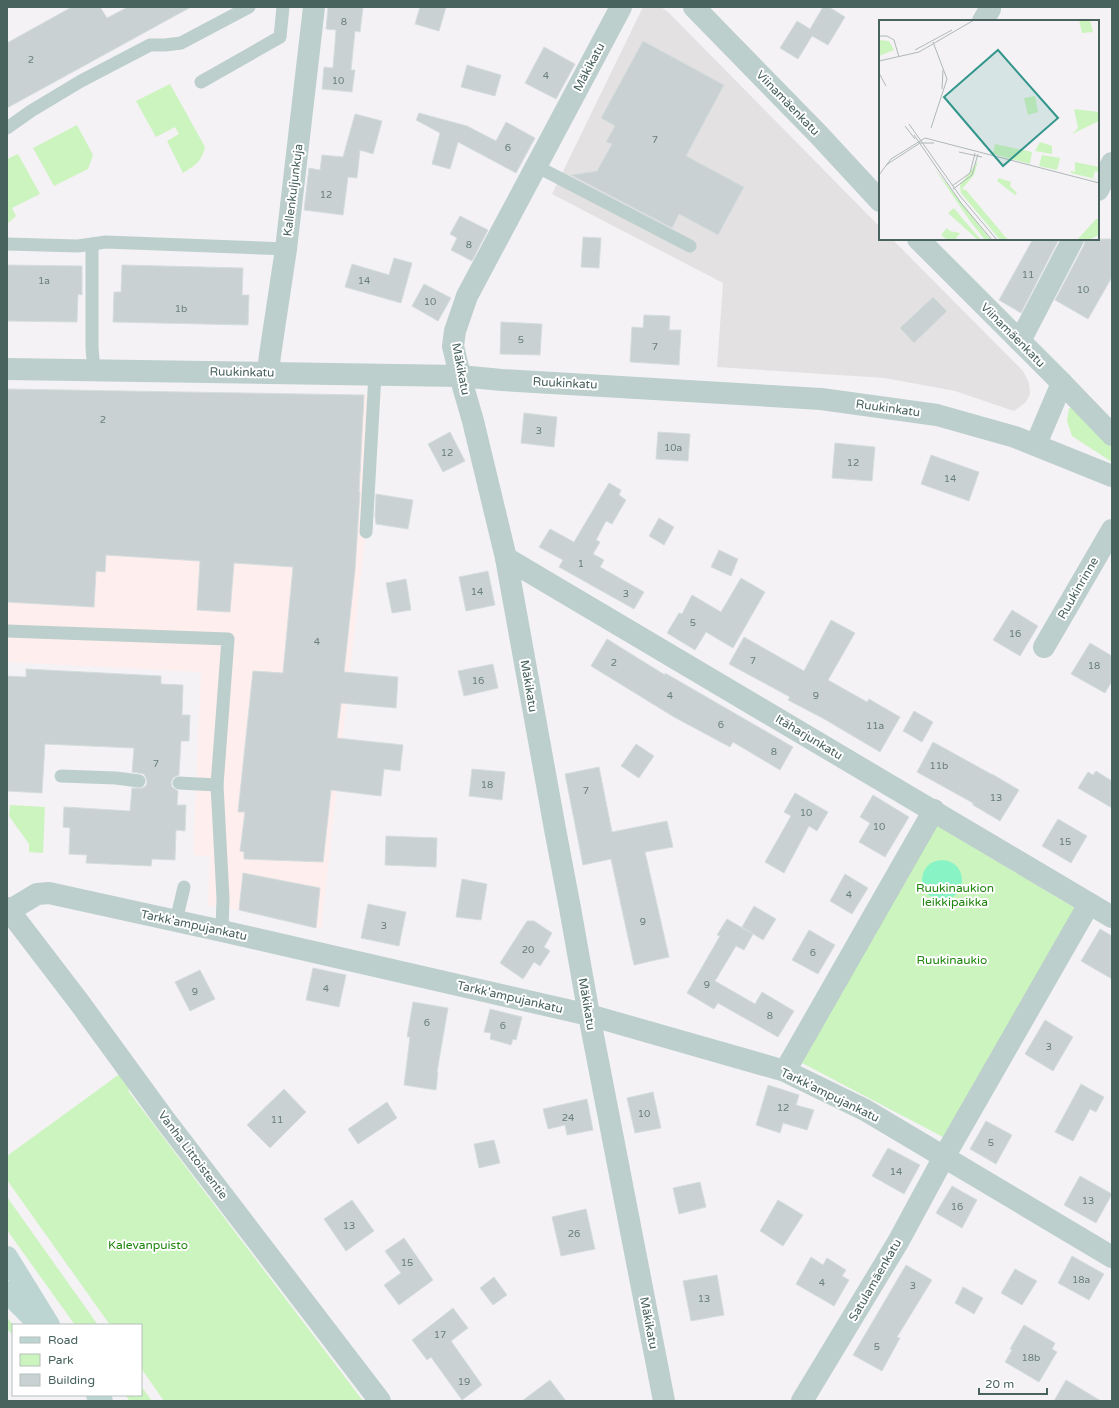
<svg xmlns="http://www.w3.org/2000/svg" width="1119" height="1408" font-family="'Varela Round',sans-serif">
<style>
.commercial{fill:#feeeed}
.education{fill:#e3e1e2}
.green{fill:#ccf4bf}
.water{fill:#88f4c5}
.building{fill:#c9d1d2;stroke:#d6ddde}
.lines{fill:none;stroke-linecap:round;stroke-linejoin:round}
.lane{stroke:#bccfcc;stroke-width:13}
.street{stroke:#bccfcc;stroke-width:22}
.secondary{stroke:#bdd5d2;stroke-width:22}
.labels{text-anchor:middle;stroke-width:4;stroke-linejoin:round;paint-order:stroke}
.number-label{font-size:10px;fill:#687e7a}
.street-label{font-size:12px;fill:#48625d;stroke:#fff}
.park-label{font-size:12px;fill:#21860f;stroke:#fff}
.inset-road{fill:none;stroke:#afb8b8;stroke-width:1}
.view{fill:#33968c;fill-opacity:0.15;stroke:#33968c;stroke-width:2}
.inset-edge{fill:none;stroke:#48625d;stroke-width:2}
</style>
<rect width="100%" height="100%" fill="#f4f2f4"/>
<path class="commercial" d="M7,389L381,395L321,928H316L239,910L208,905L210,857L194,855V834L201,672L7,662Z"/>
<path class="education" d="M643,7H661L668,12L880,227V239H892L1023,371L1029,383L1030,394L1026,402L1014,411L955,391L885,378L717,367L723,283L552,194Z"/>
<g class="green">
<path d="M170,84L205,147C201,163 195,165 183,173L167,141L179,134L175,127L156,137L136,101Z"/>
<path d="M77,125L93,155L88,169L54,186L33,148Z"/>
<path d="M18,154L40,194L12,208L16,216L7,224V159Z"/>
<path d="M1069,408H1072L1112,448V462L1072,436L1067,421Z"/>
<path d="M10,805L45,807L43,853L29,852V844L9,816Z"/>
<path d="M936,825L1075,908L945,1138L802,1063Z"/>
<path d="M121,1073L127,1084L129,1092L363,1401H164L141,1368V1325H110L7,1180V1156Z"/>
<path d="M7,1197L98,1325H75L7,1230Z"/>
<path d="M7,1318L14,1325H13V1335L7,1329Z"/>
<path d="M141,1386L152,1401H130L125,1395H141Z"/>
</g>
<circle class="water" cx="942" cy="880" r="20"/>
<g class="building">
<path d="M72,7H100L107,18L128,7H191L7,108V43Z"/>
<path d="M328,7H363L360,32L355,31L351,70H355L352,92L322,89L324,67L333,68L336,30L326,29Z"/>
<path d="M420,7H446L439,31L415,24Z"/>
<path d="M823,7H829L845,17L828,45L812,36L798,59L780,48L797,21L810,29Z"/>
<path d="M643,41L724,85L686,156L744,187L718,235L679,214L672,228L571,175L597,171L612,144L606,142L615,126L601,118Z"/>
<path d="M544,47L575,64L556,99L525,83Z"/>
<path d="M467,65L501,75L495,96L461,87Z"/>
<path d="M419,113L467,126L496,141L506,122L535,138L516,173L458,142L450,169L432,164L440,133L416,120Z"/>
<path d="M355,114L382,121L373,154L360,150L357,178L348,177L343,215L304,210L309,168L320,170L322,155L343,157Z"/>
<path d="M460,216L488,230L472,261L451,250L457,238L450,234Z"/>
<path d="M583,237L601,238L599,268L581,267Z"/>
<path d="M1033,239H1059L1021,313L999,300Z"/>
<path d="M1085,239H1112V277L1088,319L1055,300L1084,245Z"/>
<path d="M394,258L412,263L401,303L345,287L352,264L389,275Z"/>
<path d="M7,265L82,266V295L78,294L77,322L7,321Z"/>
<path d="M122,265L243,268L242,295H249L248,325L113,322L114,292H121Z"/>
<path d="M424,284L451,298L438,321L412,306Z"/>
<path d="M933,297L947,311L914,343L900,328Z"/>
<path d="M644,315L670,316L669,330H681L679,365L630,362L632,327L643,328Z"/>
<path d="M501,322L542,324L540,355L500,354Z"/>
<path d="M7,389L364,395L359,492H360L355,570L344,672L398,677L396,708L341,703L337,738L403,745L400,771L384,769L381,796L331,790L323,862L244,859V852L240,851L245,812H238L253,671L283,673L293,567L234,563L230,612L197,610L200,561L106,555L105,572L96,571L94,607L7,602Z"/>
<path d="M524,413L557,417L554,447L521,443Z"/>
<path d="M450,432L465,461L443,472L428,444Z"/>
<path d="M658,432L690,434L688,461L656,459Z"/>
<path d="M835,443L875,447L872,481L832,478Z"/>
<path d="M931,455L979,472L969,501L921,484Z"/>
<path d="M609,483L621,490L619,495L626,500L612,524L606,521L596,540L600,542L593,554L604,560L600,567L644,592L634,609L559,567L563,560L539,547L550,529L574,542Z"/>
<path d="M376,494L413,500L408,529L376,524L375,516Z"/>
<path d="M659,518L674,527L664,545L649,536Z"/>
<path d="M719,550L738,559L731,576L711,567Z"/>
<path d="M488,571L495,605L466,611L459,577Z"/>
<path d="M741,578L765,592L733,648L706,632L695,650L667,633L679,613L682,614L692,595L721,612Z"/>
<path d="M406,579L411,610L392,613L386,583Z"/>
<path d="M1012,610L1038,626L1020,656L993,640Z"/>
<path d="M831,620L855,633L828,680L867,702L869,699L900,717L880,752L826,720L788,700L790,697L729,664L744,637L804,671Z"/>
<path d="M607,639L665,675V673L793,747L780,770L733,742L730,747L674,717L591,666Z"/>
<path d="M1090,643L1112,656V681L1105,693L1071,674Z"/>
<path d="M493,664L498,688L464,696L458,671Z"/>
<path d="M26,669L161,676V684L183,685L182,715H190L189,741H181L179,775L173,778L171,783L172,787L178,791L177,805H186L185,831L176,830L175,860L152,859L151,866L86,863L87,855L69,854L70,828L63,827L64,807L130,811L132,788H142L146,786L147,782L146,778L144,774L132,772L134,748L45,744L42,793L7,791V676L26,677Z"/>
<path d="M914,711L933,722L922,742L903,731Z"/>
<path d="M933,742L991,774H992L1019,790L1000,821L973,805V803L917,772Z"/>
<path d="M636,744L654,756L639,778L621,766Z"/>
<path d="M599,767L612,832L667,821L673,847L645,852L669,957L634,965L611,859L583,865L565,774Z"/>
<path d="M472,769L505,772L502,800L469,796Z"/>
<path d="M1096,771L1112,781V808L1078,788L1088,772L1093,775Z"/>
<path d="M795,793L828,812L817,831L809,826L784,873L765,862L791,816L784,812Z"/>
<path d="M873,795L909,817L885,857L859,842L870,823L860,817Z"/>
<path d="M1058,819L1087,836L1071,863L1042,846Z"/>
<path d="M386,836L437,838L436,867L385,865Z"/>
<path d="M243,873L320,888L316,928L239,910Z"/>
<path d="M845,874L868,888L852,914L830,901Z"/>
<path d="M462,879L487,884L481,920L456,917Z"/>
<path d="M368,904L406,912L399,946L361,938Z"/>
<path d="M754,906L776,919L763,940L742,927Z"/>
<path d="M727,919L753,934L744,950L736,946L715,981L755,1004L762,992L794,1011L778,1037L718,1003L714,1009L687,993L720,936L717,935Z"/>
<path d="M527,921H534L552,933L544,947L550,951L540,966L534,962L523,979L500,963Z"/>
<path d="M1100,929L1112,936V979L1081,961Z"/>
<path d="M809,930L835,945L818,974L792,960Z"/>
<path d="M313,968L346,975L339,1007L306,1000Z"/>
<path d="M200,970L215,999L190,1011L175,982Z"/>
<path d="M413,1002L448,1008L437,1072H438L436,1090L404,1085L410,1037H407Z"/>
<path d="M490,1009L522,1017L516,1040L513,1039L511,1045L490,1039L491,1033L484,1032Z"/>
<path d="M1045,1020L1073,1037L1053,1071L1025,1054Z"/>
<path d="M1081,1084L1104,1097L1096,1112L1090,1109L1073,1141L1055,1132Z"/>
<path d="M768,1085L799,1095L796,1105L814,1110L807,1130L783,1123L780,1133L756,1125Z"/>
<path d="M284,1089L306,1112L270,1148L247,1125Z"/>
<path d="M653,1092L661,1128L635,1133L627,1098Z"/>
<path d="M587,1099L593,1130L567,1135L565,1125L548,1129L543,1109Z"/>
<path d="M387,1102L397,1118L358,1144L348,1129Z"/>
<path d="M986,1121L1012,1135L996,1164L970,1149Z"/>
<path d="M494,1140L500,1163L479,1168L474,1144Z"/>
<path d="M888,1148L920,1165L904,1194L872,1176Z"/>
<path d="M1080,1176L1112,1194L1096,1223L1064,1205Z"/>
<path d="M700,1182L706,1207L679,1214L673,1188Z"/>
<path d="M952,1186L977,1200L962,1228L936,1213Z"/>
<path d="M352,1200L374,1231L346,1251L324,1219Z"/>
<path d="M778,1200L803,1215L783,1246L760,1231Z"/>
<path d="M586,1209L595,1249L561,1256L552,1217Z"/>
<path d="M404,1238L433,1280L399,1305L384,1285L401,1273L385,1251Z"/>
<path d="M1072,1256L1104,1274L1089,1300L1058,1283Z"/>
<path d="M811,1257L823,1265L827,1258L846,1270L842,1276L849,1280L834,1306L796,1284Z"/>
<path d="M906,1265L932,1280L897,1337L900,1338L882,1371L853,1355Z"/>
<path d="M1015,1269L1037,1281L1022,1305L1001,1293Z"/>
<path d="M717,1275L724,1315L691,1321L683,1281Z"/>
<path d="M494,1277L507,1295L493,1305L480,1288Z"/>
<path d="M963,1287L983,1298L974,1314L955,1303Z"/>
<path d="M453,1308L468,1328L451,1341L482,1385L462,1400L431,1357L427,1360L412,1340Z"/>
<path d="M1024,1325L1055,1343L1052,1349L1057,1352L1039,1382L1005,1362L1012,1350L1010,1349Z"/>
<path d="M550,1380L566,1401H522Z"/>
<path d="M1066,1380L1101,1401H1054Z"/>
</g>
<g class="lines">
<g class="lane">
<path d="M201,82L280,37L283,7"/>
<path d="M7,128L31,111L81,81L150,45H165L181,43L249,7"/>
<path d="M536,166L690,246"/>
<path d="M7,244L78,246L106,242L286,249"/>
<path d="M92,244V348L94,370"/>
<path d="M366,532L375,374"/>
<path d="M7,631L228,639L217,785L223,898L222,931"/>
<path d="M61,776L116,778L139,781"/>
<path d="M179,783L217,785"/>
<path d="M176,921L184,887"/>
</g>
<g class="street">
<path d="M621,7L467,296L455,331L453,346L460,376L473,421L506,558L555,829L570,908L589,1015L664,1401"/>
<path d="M694,7L818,134L880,201"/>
<path d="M983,21L990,9"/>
<path d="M1098,190L1112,163"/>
<path d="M918,239L1062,383L1036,444"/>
<path d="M1020,341L1073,239"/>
<path d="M7,369L460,376L502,380L821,399L937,415L1015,437L1112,476"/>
<path d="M268,373L270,355L286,249L314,7"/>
<path d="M1062,383L1112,435"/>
<path d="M506,558L1112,917"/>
<path d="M1044,647L1112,530"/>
<path d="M7,908L79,1002L165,1120L380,1401"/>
<path d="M7,912L37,894L49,893L222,931L589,1015L785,1071L865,1110L1112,1257"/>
<path d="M785,1071L934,810"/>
<path d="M802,1401L898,1242L944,1157L1089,904"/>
</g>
<g class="secondary">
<path d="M7,1257L49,1325"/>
<path d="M7,1292L39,1324"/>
<path d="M97,1395L102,1401"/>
</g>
</g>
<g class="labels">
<g class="number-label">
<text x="344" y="25">8</text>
<text x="31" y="63">2</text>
<text x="546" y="79">4</text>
<text x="338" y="84">10</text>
<text x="655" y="143">7</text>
<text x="508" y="151">6</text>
<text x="326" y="198">12</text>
<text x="469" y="248">8</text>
<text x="1028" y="278">11</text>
<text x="44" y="284">1a</text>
<text x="364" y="284">14</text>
<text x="1083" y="293">10</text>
<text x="430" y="305">10</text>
<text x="181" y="312">1b</text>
<text x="521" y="343">5</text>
<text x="655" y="350">7</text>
<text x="103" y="423">2</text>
<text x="539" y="434">3</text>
<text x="673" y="451">10a</text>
<text x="447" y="456">12</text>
<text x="853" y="466">12</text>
<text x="950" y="482">14</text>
<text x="581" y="567">1</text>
<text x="477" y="595">14</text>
<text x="626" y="597">3</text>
<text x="693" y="626">5</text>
<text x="1015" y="637">16</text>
<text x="317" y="645">4</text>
<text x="753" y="664">7</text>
<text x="614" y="666">2</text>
<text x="1094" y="669">18</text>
<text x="478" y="684">16</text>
<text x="670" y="699">4</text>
<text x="816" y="699">9</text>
<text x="721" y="728">6</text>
<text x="875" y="729">11a</text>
<text x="774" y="755">8</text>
<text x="156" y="767">7</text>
<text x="939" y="769">11b</text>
<text x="487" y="788">18</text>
<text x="586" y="794">7</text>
<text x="996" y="801">13</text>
<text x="806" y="816">10</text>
<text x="879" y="830">10</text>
<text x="1065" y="845">15</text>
<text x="849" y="898">4</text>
<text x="643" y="925">9</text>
<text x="384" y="929">3</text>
<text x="528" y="953">20</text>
<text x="813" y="956">6</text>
<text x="707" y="988">9</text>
<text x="326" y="992">4</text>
<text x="195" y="995">9</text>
<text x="770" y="1019">8</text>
<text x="427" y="1026">6</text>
<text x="503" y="1029">6</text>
<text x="1049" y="1050">3</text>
<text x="783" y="1111">12</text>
<text x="644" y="1117">10</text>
<text x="568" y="1121">24</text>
<text x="277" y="1123">11</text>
<text x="991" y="1146">5</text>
<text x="896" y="1175">14</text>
<text x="1088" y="1204">13</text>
<text x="957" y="1210">16</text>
<text x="349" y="1229">13</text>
<text x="574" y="1237">26</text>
<text x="407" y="1266">15</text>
<text x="1081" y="1283">18a</text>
<text x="822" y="1286">4</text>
<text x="913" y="1289">3</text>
<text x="704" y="1302">13</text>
<text x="440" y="1338">17</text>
<text x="877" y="1350">5</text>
<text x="1031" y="1361">18b</text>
<text x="464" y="1385">19</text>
</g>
<g class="street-label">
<text transform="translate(589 67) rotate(-62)" y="4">Mäkikatu</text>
<text transform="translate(788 103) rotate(46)" y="4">Viinamäenkatu</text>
<text transform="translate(293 190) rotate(-83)" y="4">Kallenkuljunkuja</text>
<text transform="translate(1013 335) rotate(45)" y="4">Viinamäenkatu</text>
<text transform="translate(461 369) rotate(79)" y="4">Mäkikatu</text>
<text transform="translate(242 372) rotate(1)" y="4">Ruukinkatu</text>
<text transform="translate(565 383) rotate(3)" y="4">Ruukinkatu</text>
<text transform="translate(888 408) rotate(8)" y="4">Ruukinkatu</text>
<text transform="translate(1078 588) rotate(-60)" y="4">Ruukinrinne</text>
<text transform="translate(529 686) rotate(80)" y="4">Mäkikatu</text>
<text transform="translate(809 737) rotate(31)" y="4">Itäharjunkatu</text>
<text transform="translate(194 925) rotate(12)" y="4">Tarkk'ampujankatu</text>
<text transform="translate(510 997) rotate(13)" y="4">Tarkk'ampujankatu</text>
<text transform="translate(587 1004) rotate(80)" y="4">Mäkikatu</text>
<text transform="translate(830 1095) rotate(26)" y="4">Tarkk'ampujankatu</text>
<text transform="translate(193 1155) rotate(53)" y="4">Vanha Littoistentie</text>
<text transform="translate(875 1280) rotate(-60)" y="4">Satulamäenkatu</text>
<text transform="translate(649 1323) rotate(79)" y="4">Mäkikatu</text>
</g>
<g class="park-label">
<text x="955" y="892">Ruukinaukion<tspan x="955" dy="14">leikkipaikka</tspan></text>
<text x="952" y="964">Ruukinaukio</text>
<text x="148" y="1249">Kalevanpuisto</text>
</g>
</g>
<g transform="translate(879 20)">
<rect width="220" height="220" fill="#f4f2f4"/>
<path d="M200,0H211L214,12L203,13ZM0,20L10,21L15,30L0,36ZM156,76L159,92L149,95L145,78ZM195,89L220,92V101L193,114L199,108ZM161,122L173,126V134L156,131ZM116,124L153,132L151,144L114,134ZM163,135L181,138L178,150L160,146ZM99,141L95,155L83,169L87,170L129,220H121L82,173L81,165ZM196,142L220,147V152L216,151L214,158L220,160L192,153V151L196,152ZM55,148L112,220H106L91,201ZM120,158L132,162L131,166L138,173L136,175L118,161ZM75,188L84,199L102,220H99L69,193ZM217,199H220V215L209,220H198ZM68,208L71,211L81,213L76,220H69L62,215Z" fill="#ccf4bf"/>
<path class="inset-road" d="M0,16H8L15,20L20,37M36,30L73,10M0,41L40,32L95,0M0,53L7,66M63,69L64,50M30,104L81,176L118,220M26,106L36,119M52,108L68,59L54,22M35,115L82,183L113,220M80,132L103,137M7,145L41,123H55M0,155L12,139L46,118L220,163M73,166L91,153L96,133M74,169L93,155L99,134"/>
<path class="view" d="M119,30L179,98L124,146L65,77Z"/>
<rect width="220" height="220" class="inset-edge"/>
</g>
<rect width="1119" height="1408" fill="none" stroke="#48625d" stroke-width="16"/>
<rect x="12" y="1324" width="130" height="72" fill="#ffffff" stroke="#b6c0be"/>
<rect x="20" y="1337" width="20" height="6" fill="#bdd5d2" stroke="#b6c0be"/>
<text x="48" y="1344" font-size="12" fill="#48625d">Road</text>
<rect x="20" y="1354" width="20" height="12" fill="#ccf4bf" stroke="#b6c0be"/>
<text x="48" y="1364" font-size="12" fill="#48625d">Park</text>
<rect x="20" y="1374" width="20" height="12" fill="#c9d1d2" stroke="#b6c0be"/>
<text x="48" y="1384" font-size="12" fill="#48625d">Building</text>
<path d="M979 1388v6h68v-6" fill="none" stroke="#48625d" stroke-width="2"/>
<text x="985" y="1388" font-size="12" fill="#48625d" stroke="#ffffff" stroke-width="3" paint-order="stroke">20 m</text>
</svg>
